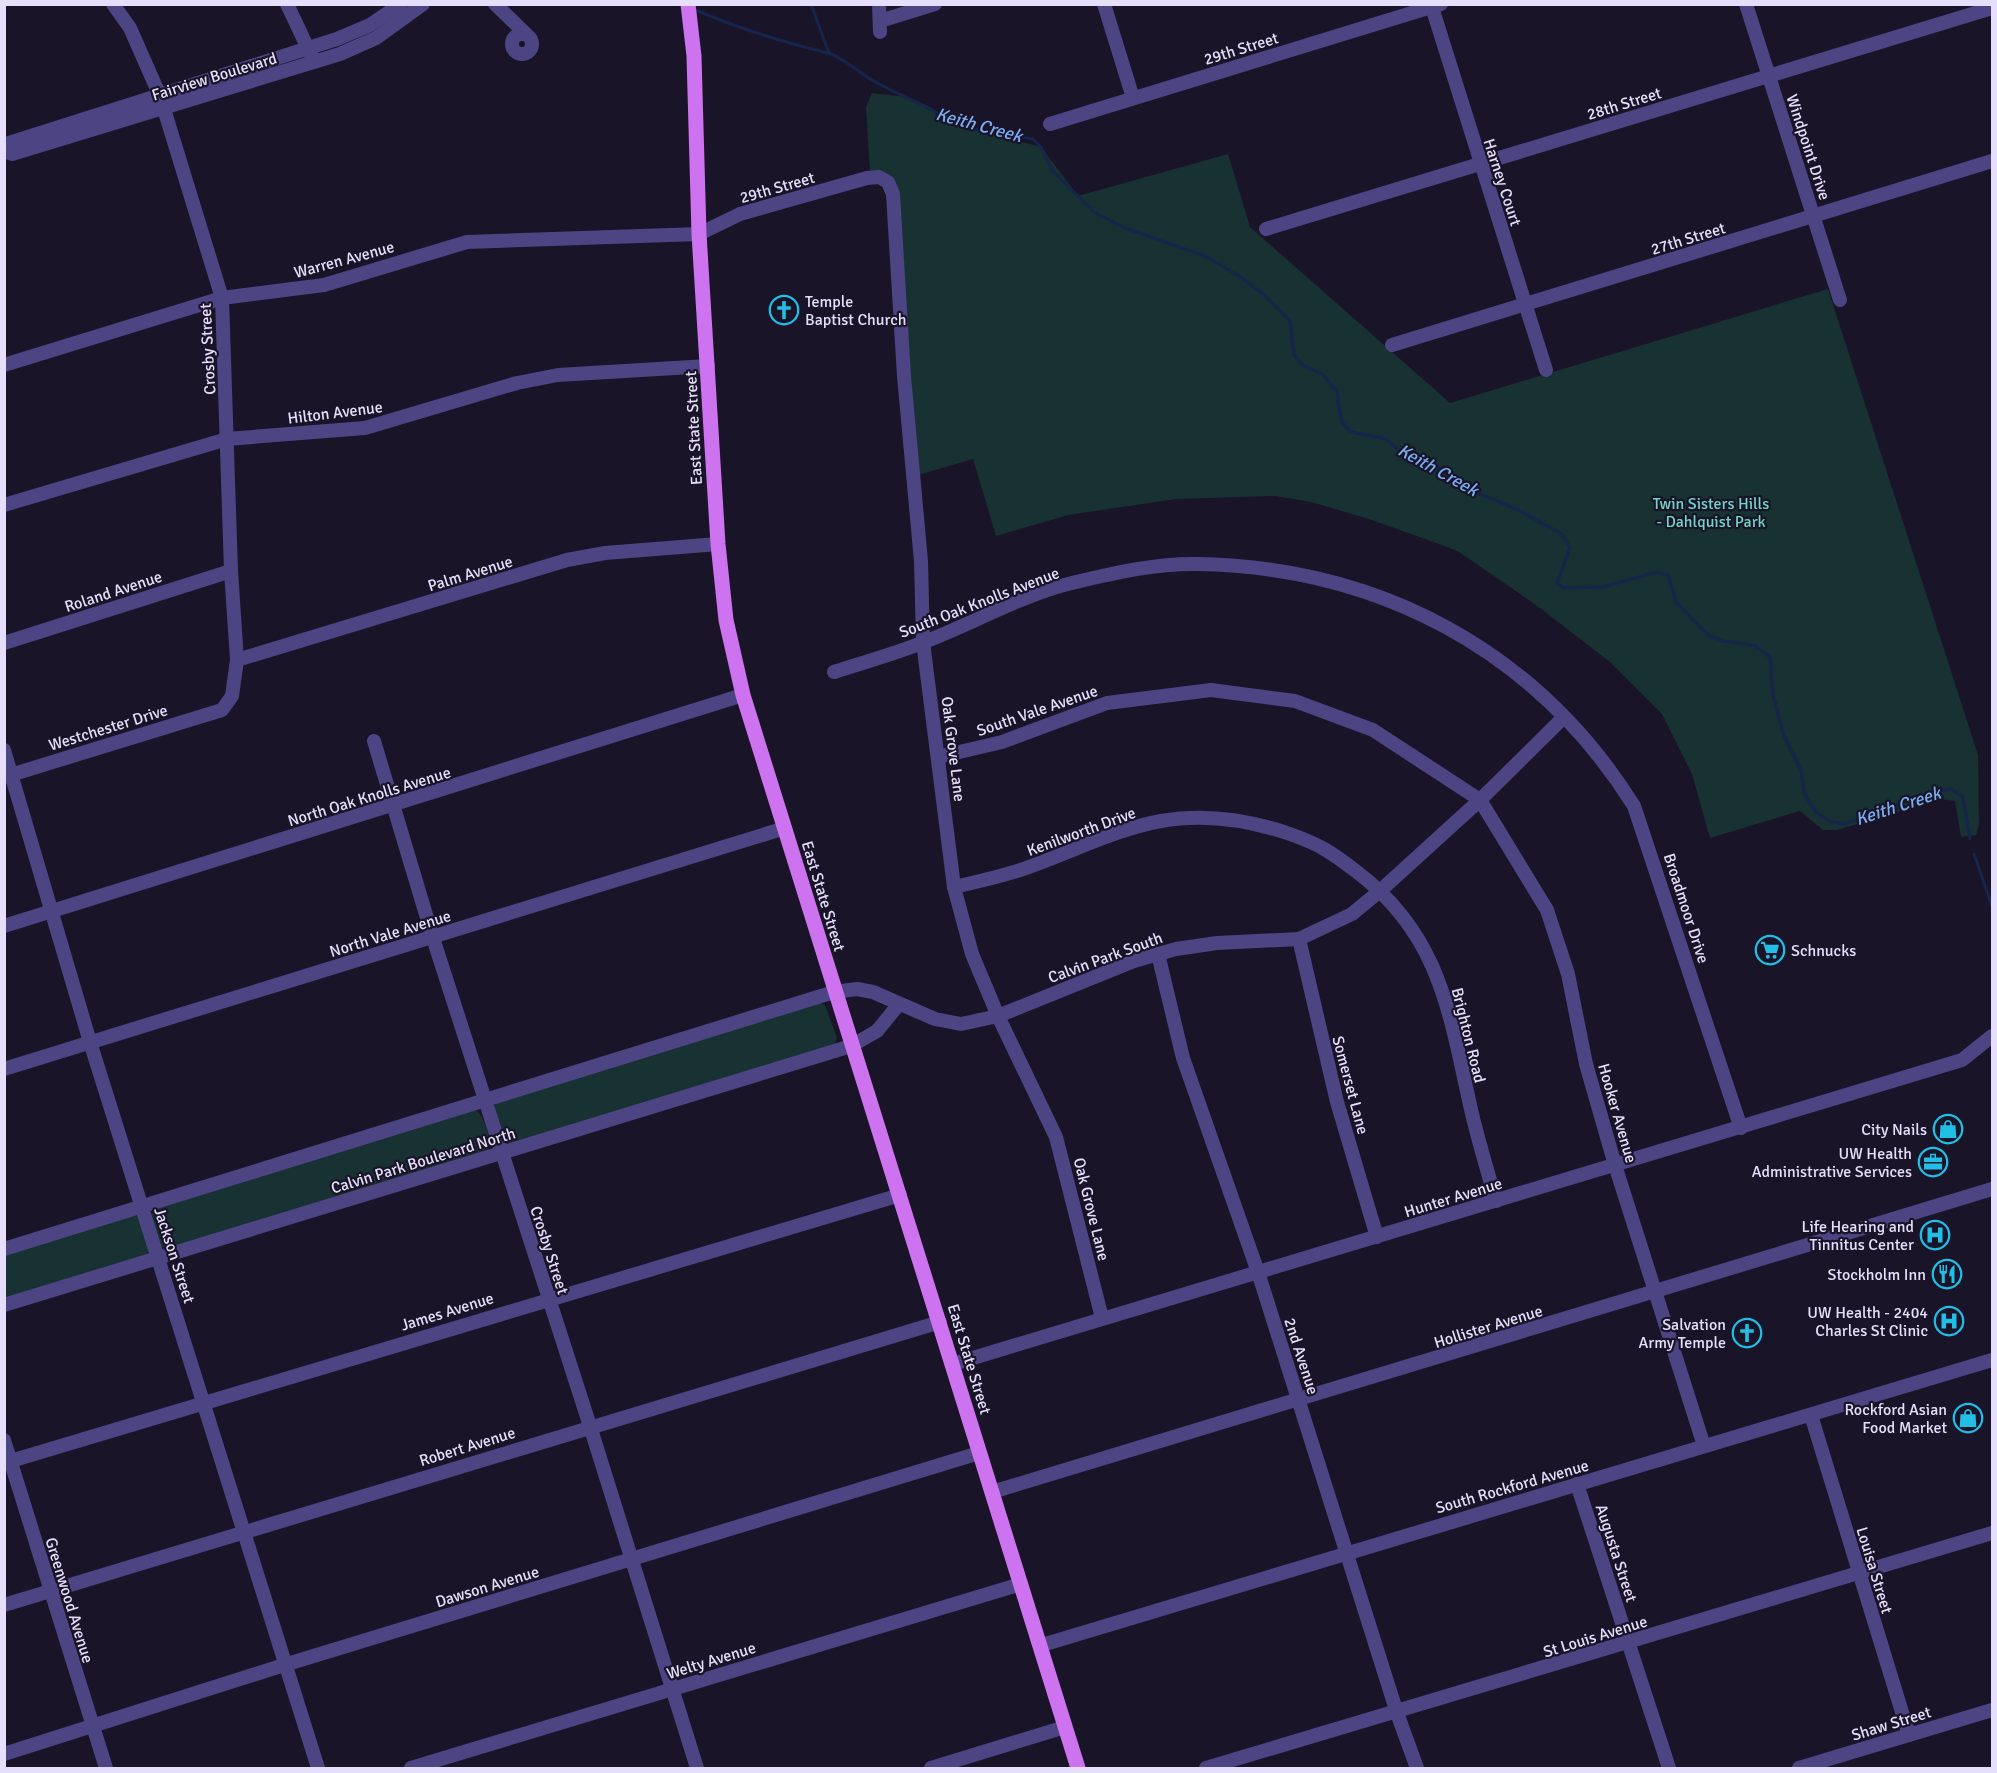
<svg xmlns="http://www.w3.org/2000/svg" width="1997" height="1773" font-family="Signika,sans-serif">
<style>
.green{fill:#183132}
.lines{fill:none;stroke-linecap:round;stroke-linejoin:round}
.stream{stroke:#15254b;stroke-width:3}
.minor{stroke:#4d4483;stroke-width:14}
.major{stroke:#cd73ef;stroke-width:15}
.labels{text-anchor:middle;stroke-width:4.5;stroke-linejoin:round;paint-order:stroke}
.street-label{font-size:16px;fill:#e5dffb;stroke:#1a1429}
.poi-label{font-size:16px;fill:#e5dffb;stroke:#1a1429;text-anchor:end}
.park-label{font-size:16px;fill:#72d5c6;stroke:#1a1429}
.water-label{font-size:18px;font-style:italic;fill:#79adf0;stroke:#1a1429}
</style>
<rect width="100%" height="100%" fill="#1a1429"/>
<g class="green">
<path d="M872,93L907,97L957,124L1041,147L1078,196L1228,154L1250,227L1450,403L1828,289L1978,755L1979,825L1976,835L1961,837L1955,801L1940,799L1837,830H1823L1800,811L1710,838L1692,774L1662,714L1610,662L1536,605L1459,552L1442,545L1369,519L1311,502L1276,496L1176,499L1068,515L996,536L973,459L918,475L897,189L892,176L870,173L866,107Z"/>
<path d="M819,1003L825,1005L837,1038L834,1045L509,1144L505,1142L494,1108L497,1102Z"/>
<path d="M474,1109C484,1113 493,1142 488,1151L168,1250L161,1246L151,1216L154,1208Z"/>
<path d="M135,1215L139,1217L149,1252L147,1255L5,1300V1254Z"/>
</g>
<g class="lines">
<g class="stream">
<path d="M811,4L829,53"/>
<path d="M693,9C737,28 783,42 828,53C841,57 856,69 867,77C887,90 912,99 933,110C953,130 1005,134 1033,139L1041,147L1053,171L1094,212L1125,228L1205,256L1241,277L1263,294L1290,321L1294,355L1304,366L1322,374L1337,391L1341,421L1351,432L1386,439L1406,456L1438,467L1462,486L1518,510L1562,534L1570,548L1557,583L1563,588L1603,587L1657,572L1668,575L1676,602L1708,635L1723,641L1754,645L1770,657L1773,695L1784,736L1801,770L1804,793L1815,811L1829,821L1844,824L1917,797L1951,789L1963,797L1970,839"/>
<path d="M1974,854L1992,906"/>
</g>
<g class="minor">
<path d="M287,4L312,57"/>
<path d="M495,4L526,34"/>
<path d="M879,4L880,32"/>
<path d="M1104,4L1133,98"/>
<path d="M1431,4L1546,370"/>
<path d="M1746,4L1840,300"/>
<path d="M880,21L935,4"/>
<circle cx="522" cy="44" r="10"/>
<path d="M1050,124L1441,4"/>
<path d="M4,149L9,143L337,39L370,25L401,4"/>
<path d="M4,151L12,154L340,54L376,38L423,4"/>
<path d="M1266,229L1992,8"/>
<path d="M1392,345L1992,161"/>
<path d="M4,365L222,298L324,285L467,242L699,234L740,214L867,178L879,177L888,182L893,194L904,376L921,561L923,642L954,887L972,954L998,1016L1056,1137L1102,1318"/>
<path d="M4,505L227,439L365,428L517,383L558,375L708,366"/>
<path d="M4,643L231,571"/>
<path d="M237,660L567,560L605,553L718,544"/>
<path d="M834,672C864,662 895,654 924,642C974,623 1023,594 1076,582C1115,573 1157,563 1197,564C1379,567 1536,650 1634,806L1741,1128"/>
<path d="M374,741L433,938L590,1426L697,1768"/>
<path d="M4,750L90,1042L318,1768"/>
<path d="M938,757L1002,742L1107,703L1211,690L1295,701L1373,730L1480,800L1547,910L1568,974L1586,1064L1615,1165L1704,1446"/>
<path d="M4,777L222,710L232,696L237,660L231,571L222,298L160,96L130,28L113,4"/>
<path d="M954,887C979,881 1005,876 1029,867C1072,852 1116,829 1161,821C1205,813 1249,820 1290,834C1321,845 1331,852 1357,872C1439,934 1449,1010 1470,1105C1477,1137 1487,1169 1496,1201"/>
<path d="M4,926L743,695"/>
<path d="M1299,939L1337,1102L1377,1237"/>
<path d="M1158,954L1183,1058L1258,1272L1397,1713L1417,1768"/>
<path d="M4,1069L785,828"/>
<path d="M4,1249L834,992L857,989L873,992L935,1019L961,1024L998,1016L1134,961L1176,949L1217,943L1299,939L1352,914L1381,890L1480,800L1564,717"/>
<path d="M4,1305L851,1046L877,1031L899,1004"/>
<path d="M953,1364L1962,1060L1992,1036"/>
<path d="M1811,1415L1909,1735"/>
<path d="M4,1440L106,1768"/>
<path d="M4,1463L900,1195"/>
<path d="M1577,1484L1669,1768"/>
<path d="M992,1492L1992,1189"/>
<path d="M4,1605L940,1322"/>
<path d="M1042,1645L1992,1360"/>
<path d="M4,1754L284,1665L979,1453"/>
<path d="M411,1768L1021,1584"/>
<path d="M931,1768L1065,1727"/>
<path d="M1206,1768L1992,1533"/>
<path d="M1799,1768L1992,1710"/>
</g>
<path class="major" d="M688,4L694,56L699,234L718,544L726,620L743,695L1078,1768"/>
</g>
<defs>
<g id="church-ring" transform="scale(1.5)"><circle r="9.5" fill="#1a1429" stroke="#21bee6" stroke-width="1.5"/><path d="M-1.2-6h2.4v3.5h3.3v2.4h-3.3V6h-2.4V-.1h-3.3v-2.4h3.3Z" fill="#21bee6"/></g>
<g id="supermarket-ring" transform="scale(1.5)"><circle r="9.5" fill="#1a1429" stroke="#21bee6" stroke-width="1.5"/><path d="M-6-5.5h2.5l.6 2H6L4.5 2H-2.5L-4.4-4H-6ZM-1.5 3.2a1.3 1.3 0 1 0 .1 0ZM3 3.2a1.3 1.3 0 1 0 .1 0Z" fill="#21bee6"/></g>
<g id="shop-ring" transform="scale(1.5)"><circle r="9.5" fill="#1a1429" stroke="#21bee6" stroke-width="1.5"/><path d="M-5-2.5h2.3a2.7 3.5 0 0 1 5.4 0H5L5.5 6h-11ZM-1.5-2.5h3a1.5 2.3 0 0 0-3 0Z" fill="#21bee6"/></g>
<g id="office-ring" transform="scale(1.5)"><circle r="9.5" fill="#1a1429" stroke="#21bee6" stroke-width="1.5"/><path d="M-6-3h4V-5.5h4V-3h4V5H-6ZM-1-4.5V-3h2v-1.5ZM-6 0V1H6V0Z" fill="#21bee6"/></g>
<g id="hospital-ring" transform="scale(1.5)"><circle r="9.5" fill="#1a1429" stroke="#21bee6" stroke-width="1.5"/><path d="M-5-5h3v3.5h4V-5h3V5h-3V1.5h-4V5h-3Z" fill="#21bee6"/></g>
<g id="restaurant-ring" transform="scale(1.5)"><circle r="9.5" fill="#1a1429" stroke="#21bee6" stroke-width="1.5"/><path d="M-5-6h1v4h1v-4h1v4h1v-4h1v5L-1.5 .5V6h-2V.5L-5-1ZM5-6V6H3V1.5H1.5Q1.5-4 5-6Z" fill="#21bee6"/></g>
</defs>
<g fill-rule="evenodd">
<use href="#church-ring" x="784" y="310"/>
<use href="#supermarket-ring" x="1770" y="950"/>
<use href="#shop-ring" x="1948" y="1129"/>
<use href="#office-ring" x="1933" y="1162"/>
<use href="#hospital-ring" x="1935" y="1235"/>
<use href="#restaurant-ring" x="1947" y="1274"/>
<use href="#hospital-ring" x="1949" y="1321"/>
<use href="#church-ring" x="1747" y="1333"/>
<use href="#shop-ring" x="1968" y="1418"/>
</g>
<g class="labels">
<g class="street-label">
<text transform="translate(1241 48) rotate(-17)" y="6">29th Street</text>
<text transform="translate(214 76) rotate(-17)" y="6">Fairview Boulevard</text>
<text transform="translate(1624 103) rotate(-17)" y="6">28th Street</text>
<text transform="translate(1809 147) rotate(72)" y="6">Windpoint Drive</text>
<text transform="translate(1503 182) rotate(72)" y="6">Harney Court</text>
<text transform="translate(777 187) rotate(-16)" y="6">29th Street</text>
<text transform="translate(1688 238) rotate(-17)" y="6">27th Street</text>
<text transform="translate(344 259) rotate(-15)" y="6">Warren Avenue</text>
<text transform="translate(207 349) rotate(-93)" y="6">Crosby Street</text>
<text transform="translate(335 412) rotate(-7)" y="6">Hilton Avenue</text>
<text transform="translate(693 428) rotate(-93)" y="6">East State Street</text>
<text transform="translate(470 573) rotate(-17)" y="6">Palm Avenue</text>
<text transform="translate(113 591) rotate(-18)" y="6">Roland Avenue</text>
<text transform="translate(979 602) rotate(-21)" y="6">South Oak Knolls Avenue</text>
<text transform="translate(1037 710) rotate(-19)" y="6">South Vale Avenue</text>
<text transform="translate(108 727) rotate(-17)" y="6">Westchester Drive</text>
<text transform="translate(954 749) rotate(83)" y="6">Oak Grove Lane</text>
<text transform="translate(369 796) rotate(-17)" y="6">North Oak Knolls Avenue</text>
<text transform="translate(1081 831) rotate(-20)" y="6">Kenilworth Drive</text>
<text transform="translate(824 896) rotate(73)" y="6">East State Street</text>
<text transform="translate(1687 908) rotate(72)" y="6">Broadmoor Drive</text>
<text transform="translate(390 933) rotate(-17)" y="6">North Vale Avenue</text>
<text transform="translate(1105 957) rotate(-20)" y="6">Calvin Park South</text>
<text transform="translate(1469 1035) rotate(76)" y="6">Brighton Road</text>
<text transform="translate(1351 1085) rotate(75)" y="6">Somerset Lane</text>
<text transform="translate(1618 1113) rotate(74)" y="6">Hooker Avenue</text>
<text transform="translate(423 1160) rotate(-17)" y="6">Calvin Park Boulevard North</text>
<text transform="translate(1453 1197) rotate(-17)" y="6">Hunter Avenue</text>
<text transform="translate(1092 1209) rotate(76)" y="6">Oak Grove Lane</text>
<text transform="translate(550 1250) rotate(72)" y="6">Crosby Street</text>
<text transform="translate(175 1255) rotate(72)" y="6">Jackson Street</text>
<text transform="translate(447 1311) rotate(-17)" y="6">James Avenue</text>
<text transform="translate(1488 1326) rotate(-17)" y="6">Hollister Avenue</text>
<text transform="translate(1302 1356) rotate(72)" y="6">2nd Avenue</text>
<text transform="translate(970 1359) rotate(73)" y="6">East State Street</text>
<text transform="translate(467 1446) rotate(-17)" y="6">Robert Avenue</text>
<text transform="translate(1512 1486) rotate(-16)" y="6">South Rockford Avenue</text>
<text transform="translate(1617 1553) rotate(72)" y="6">Augusta Street</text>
<text transform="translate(1875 1570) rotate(73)" y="6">Louisa Street</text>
<text transform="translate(487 1586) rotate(-17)" y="6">Dawson Avenue</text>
<text transform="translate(70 1600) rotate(73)" y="6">Greenwood Avenue</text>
<text transform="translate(1595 1636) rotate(-17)" y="6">St Louis Avenue</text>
<text transform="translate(711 1660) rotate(-17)" y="6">Welty Avenue</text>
<text transform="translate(1891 1723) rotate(-17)" y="6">Shaw Street</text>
</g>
<g class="poi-label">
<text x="805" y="307" text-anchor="start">Temple<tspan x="805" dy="18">Baptist Church</tspan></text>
<text x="1791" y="956" text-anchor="start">Schnucks</text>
<text x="1927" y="1135">City Nails</text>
<text x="1912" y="1159">UW Health<tspan x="1912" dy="18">Administrative Services</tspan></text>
<text x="1914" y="1232">Life Hearing and<tspan x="1914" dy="18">Tinnitus Center</tspan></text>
<text x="1926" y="1280">Stockholm Inn</text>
<text x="1928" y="1318">UW Health - 2404<tspan x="1928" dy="18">Charles St Clinic</tspan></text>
<text x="1726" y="1330">Salvation<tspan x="1726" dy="18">Army Temple</tspan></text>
<text x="1947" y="1415">Rockford Asian<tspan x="1947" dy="18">Food Market</tspan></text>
</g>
<g class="park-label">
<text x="1711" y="509">Twin Sisters Hills<tspan x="1711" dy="18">- Dahlquist Park</tspan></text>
</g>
<g class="water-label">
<text transform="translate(979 125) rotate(15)" y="6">Keith Creek</text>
<text transform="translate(1438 470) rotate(29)" y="6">Keith Creek</text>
<text transform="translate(1898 806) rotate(-18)" y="6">Keith Creek</text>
</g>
</g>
<rect width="1997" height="1773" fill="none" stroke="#e5dffb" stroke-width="12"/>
</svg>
